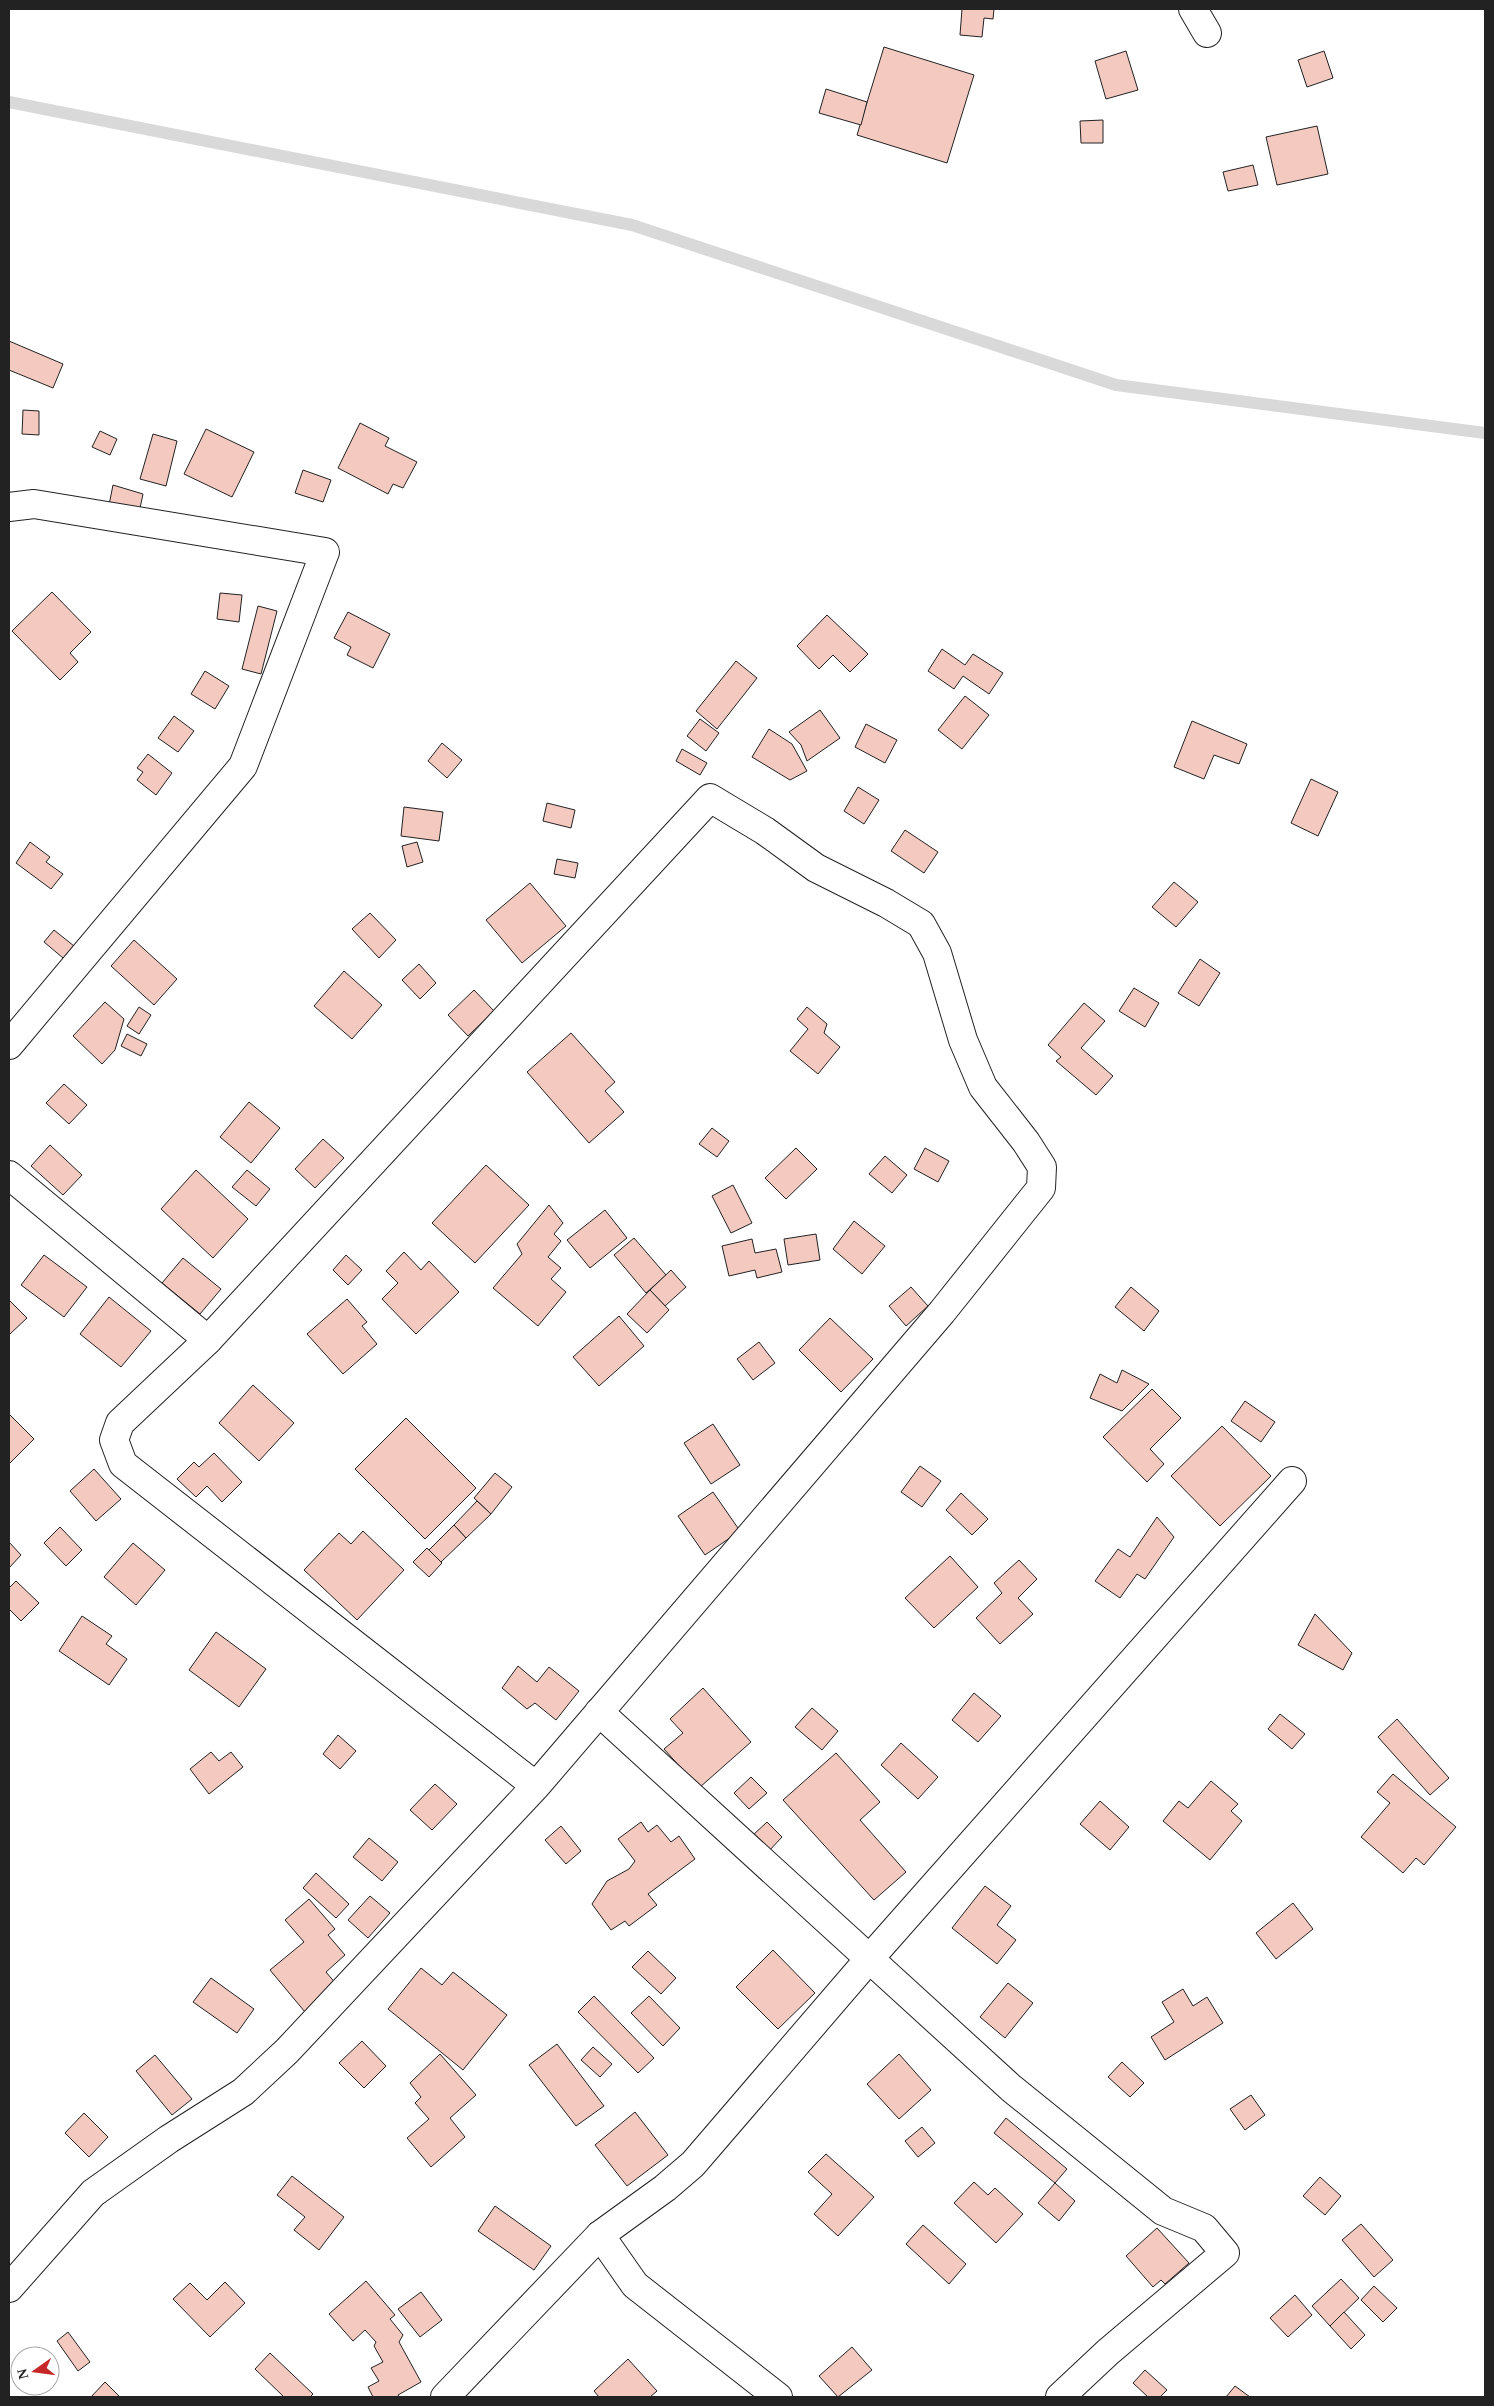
<svg xmlns="http://www.w3.org/2000/svg" width="1494" height="2406" font-family="'Times New Roman',serif">
<style>
.lines{fill:none;stroke-linecap:round;stroke-linejoin:round}
.stream{stroke:#d9d9d9;stroke-width:12}
.building{fill:#f3c9c0;stroke:#222}
.street-casing{stroke:#222;stroke-width:30}
.street{stroke:#fff;stroke-width:28}
</style>
<rect width="100%" height="100%" fill="#fff"/>
<g class="lines">
<path class="stream" d="M9,102L632,225L1116,385L1485,433"/>
</g>
<g class="building">
<path d="M962,9H994L993,19L984,18L982,37L960,35Z"/>
<path d="M884,47L974,75L947,163L857,135Z"/>
<path d="M1126,51L1138,90L1106,99L1095,61Z"/>
<path d="M1324,51L1333,78L1307,87L1298,60Z"/>
<path d="M826,89L867,102L861,125L819,113Z"/>
<path d="M1103,120V143H1081L1080,121Z"/>
<path d="M1317,126L1328,174L1277,185L1266,137Z"/>
<path d="M1253,165L1258,185L1228,191L1223,172Z"/>
<path d="M9,341L63,364L53,388L9,370Z"/>
<path d="M23,410L39,411V435L22,434Z"/>
<path d="M360,423L389,438L385,446L417,462L403,488L393,484L388,494L338,468Z"/>
<path d="M206,429L254,452L232,497L184,474Z"/>
<path d="M100,431L117,439L110,455L92,447Z"/>
<path d="M153,434L177,441L166,486L140,479Z"/>
<path d="M303,470L331,480L323,502L295,493Z"/>
<path d="M113,485L143,494L139,513L109,505Z"/>
<path d="M52,592L91,632L70,653L78,662L60,680L12,631Z"/>
<path d="M220,593L242,595L239,622L217,619Z"/>
<path d="M258,606L277,611L261,674L242,669Z"/>
<path d="M348,612L390,634L373,668L347,655L351,647L334,638Z"/>
<path d="M827,615L868,654L850,672L833,655L819,669L797,646Z"/>
<path d="M942,649L965,665L973,654L1003,673L989,694L963,676L954,689L928,671Z"/>
<path d="M736,661L757,678L717,729L696,711Z"/>
<path d="M205,671L229,686L215,709L191,694Z"/>
<path d="M965,696L989,715L962,749L938,730Z"/>
<path d="M820,710L840,738L807,761L801,745L789,732Z"/>
<path d="M174,716L194,731L178,752L158,738Z"/>
<path d="M700,719L719,733L706,751L687,736Z"/>
<path d="M1192,721L1247,744L1239,764L1214,755L1204,779L1174,767Z"/>
<path d="M866,724L897,740L885,763L855,747Z"/>
<path d="M769,729L792,744L807,771L790,780L752,757Z"/>
<path d="M442,743L462,760L447,778L428,761Z"/>
<path d="M682,749L707,763L700,775L676,761Z"/>
<path d="M148,754L172,773L156,795L137,780L143,772L137,768Z"/>
<path d="M1311,779L1338,792L1318,836L1291,823Z"/>
<path d="M858,787L879,800L864,824L844,811Z"/>
<path d="M547,803L575,810L571,828L543,821Z"/>
<path d="M404,807L443,812L439,841L401,836Z"/>
<path d="M905,830L938,852L924,873L891,851Z"/>
<path d="M30,842L50,857L46,862L63,874L51,889L16,863Z"/>
<path d="M417,842L423,862L407,867L402,846Z"/>
<path d="M557,859L578,863L575,878L554,874Z"/>
<path d="M1174,882L1198,902L1176,927L1152,907Z"/>
<path d="M530,883L566,926L522,963L486,920Z"/>
<path d="M370,913L396,940L379,958L352,929Z"/>
<path d="M54,930L79,950L69,963L44,942Z"/>
<path d="M134,940L177,979L154,1005L111,966Z"/>
<path d="M1200,959L1220,973L1199,1006L1178,993Z"/>
<path d="M419,964L436,983L420,999L402,980Z"/>
<path d="M344,971L382,1005L352,1039L314,1006Z"/>
<path d="M1134,988L1159,1003L1145,1027L1119,1011Z"/>
<path d="M474,990L494,1011L468,1036L448,1015Z"/>
<path d="M105,1002L124,1019L115,1050L102,1064L73,1036Z"/>
<path d="M1084,1003L1105,1021L1081,1048L1113,1076L1096,1095L1056,1061L1061,1057L1048,1045Z"/>
<path d="M139,1007L151,1015L139,1034L127,1026Z"/>
<path d="M807,1007L827,1024L824,1033L840,1047L818,1074L790,1051L808,1029L797,1019Z"/>
<path d="M571,1033L615,1082L605,1091L624,1112L589,1143L527,1072Z"/>
<path d="M127,1034L147,1044L141,1056L121,1046Z"/>
<path d="M64,1084L87,1105L69,1124L46,1103Z"/>
<path d="M249,1102L280,1128L251,1163L220,1137Z"/>
<path d="M712,1128L729,1141L717,1157L699,1144Z"/>
<path d="M323,1139L344,1158L315,1188L295,1169Z"/>
<path d="M50,1145L82,1175L63,1195L31,1166Z"/>
<path d="M796,1148L817,1169L786,1199L765,1178Z"/>
<path d="M925,1148L949,1161L938,1182L914,1169Z"/>
<path d="M885,1156L907,1175L892,1193L869,1174Z"/>
<path d="M486,1165L529,1205L475,1263L432,1223Z"/>
<path d="M196,1170L248,1219L213,1258L161,1209Z"/>
<path d="M247,1170L270,1189L256,1206L232,1187Z"/>
<path d="M733,1185L752,1223L731,1233L712,1196Z"/>
<path d="M549,1205L563,1223L554,1234L561,1241L548,1257L561,1268L551,1279L566,1292L538,1326L493,1288L522,1254L517,1244Z"/>
<path d="M605,1210L627,1238L590,1268L567,1240Z"/>
<path d="M854,1221L885,1246L862,1274L833,1249Z"/>
<path d="M816,1234L820,1260L788,1265L784,1239Z"/>
<path d="M634,1238L666,1275L646,1293L614,1255Z"/>
<path d="M752,1239L755,1253L776,1249L782,1272L757,1278L755,1270L729,1276L722,1246Z"/>
<path d="M404,1252L421,1270L429,1261L459,1292L416,1334L382,1299L398,1283L386,1271Z"/>
<path d="M44,1255L87,1287L64,1317L21,1285Z"/>
<path d="M346,1255L362,1270L348,1285L333,1270Z"/>
<path d="M183,1258L221,1289L200,1314L162,1283Z"/>
<path d="M671,1270L686,1287L665,1306L650,1290Z"/>
<path d="M911,1287L928,1306L906,1326L889,1306Z"/>
<path d="M1131,1287L1159,1311L1144,1331L1115,1307Z"/>
<path d="M650,1290L669,1310L647,1333L627,1314Z"/>
<path d="M109,1297L151,1331L121,1367L80,1334Z"/>
<path d="M347,1299L367,1322L362,1326L377,1344L343,1374L307,1334Z"/>
<path d="M9,1300L27,1318L10,1334L9,1333Z"/>
<path d="M619,1316L644,1346L599,1386L573,1357Z"/>
<path d="M830,1318L873,1359L841,1392L799,1350Z"/>
<path d="M759,1342L775,1363L753,1380L737,1359Z"/>
<path d="M1122,1370L1149,1384L1122,1411L1090,1398L1100,1374L1117,1383Z"/>
<path d="M253,1385L294,1423L259,1461L219,1423Z"/>
<path d="M1152,1389L1181,1418L1150,1449L1164,1464L1147,1482L1103,1437Z"/>
<path d="M1245,1401L1275,1422L1261,1442L1231,1421Z"/>
<path d="M9,1414L34,1439L10,1463L9,1462Z"/>
<path d="M406,1418L476,1488L425,1539L355,1469Z"/>
<path d="M713,1424L740,1465L711,1484L684,1443Z"/>
<path d="M1222,1426L1271,1476L1220,1526L1171,1476Z"/>
<path d="M214,1453L242,1482L222,1502L207,1486L196,1497L177,1479L194,1462L199,1467Z"/>
<path d="M920,1466L941,1481L922,1507L901,1492Z"/>
<path d="M94,1469L121,1499L96,1521L70,1491Z"/>
<path d="M495,1473L512,1487L491,1514L474,1498Z"/>
<path d="M713,1492L740,1531L705,1555L678,1516Z"/>
<path d="M961,1493L988,1519L972,1535L946,1510Z"/>
<path d="M477,1501L491,1514L466,1538L454,1525Z"/>
<path d="M1157,1517L1174,1537L1145,1579L1137,1574L1120,1598L1095,1581L1118,1549L1130,1557Z"/>
<path d="M454,1525L466,1538L441,1562L429,1550Z"/>
<path d="M60,1527L82,1550L66,1566L44,1543Z"/>
<path d="M363,1531L404,1570L357,1620L304,1570L339,1533L351,1544Z"/>
<path d="M9,1542L21,1555L9,1568Z"/>
<path d="M133,1543L165,1570L136,1605L104,1577Z"/>
<path d="M427,1548L442,1563L429,1577L413,1562Z"/>
<path d="M950,1556L978,1587L934,1628L905,1598Z"/>
<path d="M1019,1560L1037,1579L1018,1598L1033,1614L1000,1644L976,1618L1002,1593L994,1583Z"/>
<path d="M16,1581L39,1603L21,1621L9,1609V1588Z"/>
<path d="M1315,1614L1352,1653L1343,1670L1298,1645Z"/>
<path d="M82,1616L112,1636L106,1644L127,1659L109,1685L59,1651Z"/>
<path d="M216,1632L266,1669L239,1707L189,1670Z"/>
<path d="M518,1666L537,1682L549,1667L579,1691L556,1720L535,1703L527,1709L502,1688Z"/>
<path d="M703,1688L751,1742L699,1788L664,1749L683,1733L670,1719Z"/>
<path d="M974,1693L1001,1716L978,1742L952,1720Z"/>
<path d="M812,1708L838,1731L822,1750L795,1727Z"/>
<path d="M1280,1714L1305,1734L1292,1749L1268,1729Z"/>
<path d="M1397,1719L1449,1778L1430,1795L1378,1737Z"/>
<path d="M338,1735L356,1751L340,1769L323,1754Z"/>
<path d="M901,1743L938,1777L918,1799L881,1765Z"/>
<path d="M211,1752L219,1761L231,1752L243,1767L209,1794L190,1769Z"/>
<path d="M836,1753L880,1802L860,1820L906,1872L874,1900L783,1800Z"/>
<path d="M1393,1774L1456,1827L1424,1865L1416,1858L1403,1873L1361,1837L1390,1803L1377,1792Z"/>
<path d="M751,1777L767,1793L749,1809L734,1793Z"/>
<path d="M1211,1781L1238,1804L1231,1811L1242,1821L1210,1860L1163,1821L1179,1801L1188,1808Z"/>
<path d="M435,1784L457,1804L432,1830L410,1810Z"/>
<path d="M1100,1801L1129,1827L1110,1850L1080,1824Z"/>
<path d="M641,1822L648,1832L657,1825L671,1842L679,1836L695,1859L648,1894L657,1905L629,1926L625,1921L611,1930L592,1904L607,1881L629,1869L635,1861L618,1839Z"/>
<path d="M767,1822L782,1837L768,1852L752,1836Z"/>
<path d="M561,1826L581,1851L566,1864L545,1840Z"/>
<path d="M369,1838L398,1862L382,1881L353,1857Z"/>
<path d="M316,1873L349,1904L336,1918L303,1888Z"/>
<path d="M985,1886L1011,1906L997,1925L1016,1940L997,1964L952,1928Z"/>
<path d="M370,1896L390,1913L368,1938L348,1920Z"/>
<path d="M309,1899L335,1929L328,1935L345,1955L326,1972L337,1985L305,2012L270,1970L304,1942L285,1920Z"/>
<path d="M1293,1903L1313,1929L1276,1959L1256,1933Z"/>
<path d="M773,1950L815,1993L778,2029L736,1987Z"/>
<path d="M648,1951L676,1978L661,1994L632,1967Z"/>
<path d="M421,1968L442,1985L453,1972L507,2015L463,2070L388,2009Z"/>
<path d="M211,1978L254,2009L237,2033L193,2002Z"/>
<path d="M1008,1983L1033,2003L1005,2038L980,2017Z"/>
<path d="M1183,1989L1193,2006L1207,1997L1223,2023L1165,2060L1151,2037L1174,2022L1162,2002Z"/>
<path d="M594,1996L654,2058L638,2073L578,2012Z"/>
<path d="M649,1996L680,2028L663,2046L631,2013Z"/>
<path d="M362,2041L386,2066L364,2088L339,2063Z"/>
<path d="M557,2044L604,2106L576,2126L529,2065Z"/>
<path d="M593,2047L612,2064L600,2077L581,2060Z"/>
<path d="M440,2054L476,2095L450,2118L465,2137L431,2167L407,2138L429,2119L415,2103L421,2097L410,2083Z"/>
<path d="M899,2054L931,2090L899,2119L867,2084Z"/>
<path d="M155,2055L192,2099L172,2115L136,2071Z"/>
<path d="M1122,2062L1144,2083L1130,2097L1108,2077Z"/>
<path d="M1251,2095L1265,2115L1245,2130L1230,2109Z"/>
<path d="M635,2112L668,2155L627,2186L595,2145Z"/>
<path d="M84,2113L108,2137L89,2157L65,2133Z"/>
<path d="M1006,2118L1067,2169L1055,2183L994,2133Z"/>
<path d="M922,2127L935,2143L918,2157L905,2141Z"/>
<path d="M826,2154L874,2197L838,2236L814,2214L832,2194L808,2172Z"/>
<path d="M292,2176L344,2217L319,2250L294,2230L305,2217L277,2195Z"/>
<path d="M1320,2177L1341,2196L1325,2215L1303,2196Z"/>
<path d="M974,2182L988,2195L995,2188L1023,2214L996,2243L954,2203Z"/>
<path d="M1055,2183L1075,2201L1059,2221L1038,2203Z"/>
<path d="M495,2206L551,2246L534,2270L478,2231Z"/>
<path d="M1361,2224L1393,2260L1374,2277L1342,2240Z"/>
<path d="M923,2225L966,2264L949,2284L906,2244Z"/>
<path d="M1157,2228L1189,2263L1165,2284L1161,2280L1153,2287L1126,2256Z"/>
<path d="M1341,2279L1359,2298L1330,2326L1312,2306Z"/>
<path d="M366,2281L395,2315L390,2319L403,2335L399,2342L421,2382L398,2395L399,2397H373L368,2387L379,2381L371,2368L383,2362L374,2346L376,2342L365,2330L353,2341L329,2314Z"/>
<path d="M225,2282L245,2303L210,2337L173,2299L190,2283L207,2300Z"/>
<path d="M1374,2286L1397,2308L1383,2322L1361,2300Z"/>
<path d="M421,2292L442,2320L420,2337L398,2309Z"/>
<path d="M1295,2295L1312,2315L1288,2337L1270,2318Z"/>
<path d="M1344,2312L1365,2335L1351,2349L1330,2326Z"/>
<path d="M68,2332L90,2362L78,2371L57,2341Z"/>
<path d="M852,2347L872,2370L838,2397L819,2376Z"/>
<path d="M270,2353L313,2394L310,2397H284L255,2369Z"/>
<path d="M628,2359L657,2391L650,2397H599L594,2391Z"/>
<path d="M1145,2370L1167,2390L1160,2397H1148L1133,2383Z"/>
<path d="M105,2382L120,2397H91Z"/>
<path d="M1235,2386L1250,2397H1226Z"/>
</g>
<g class="lines">
<g class="street-casing">
<g id="street">
<path d="M1193,9L1207,33"/>
<path d="M9,507L34,504L325,552L243,766L9,1045"/>
<path d="M9,1175L208,1340"/>
<path d="M599,1712L1011,2088L1163,2211L1204,2228L1225,2253L1108,2352L1060,2397"/>
<path d="M600,2235L635,2285L778,2397"/>
<path d="M9,2288L93,2193L169,2139L243,2092L287,2051L536,1786L942,1312L1041,1188L1042,1167L1026,1142L983,1087L963,1040L937,953L921,924L886,903L816,868L765,831L710,798L208,1340L120,1423L114,1440L123,1464L536,1786"/>
<path d="M445,2397L600,2235L665,2188L693,2164L870,1958L1292,1481"/>
</g>
</g>
<use href="#street" class="street"/>
</g>
<rect width="1494" height="2406" fill="none" stroke="#222222" stroke-width="20"/>
<g transform="translate(35 2371) rotate(256)"><circle r="24" fill="#ffffff" stroke="#a7a7a7"/>
<path d="M0-4L9 19L0 12L-9 19Z" fill="#c62828"/>
<text y="-8" font-size="14" font-weight="bold" text-anchor="middle" fill="#222222">N</text>
</g>
</svg>
